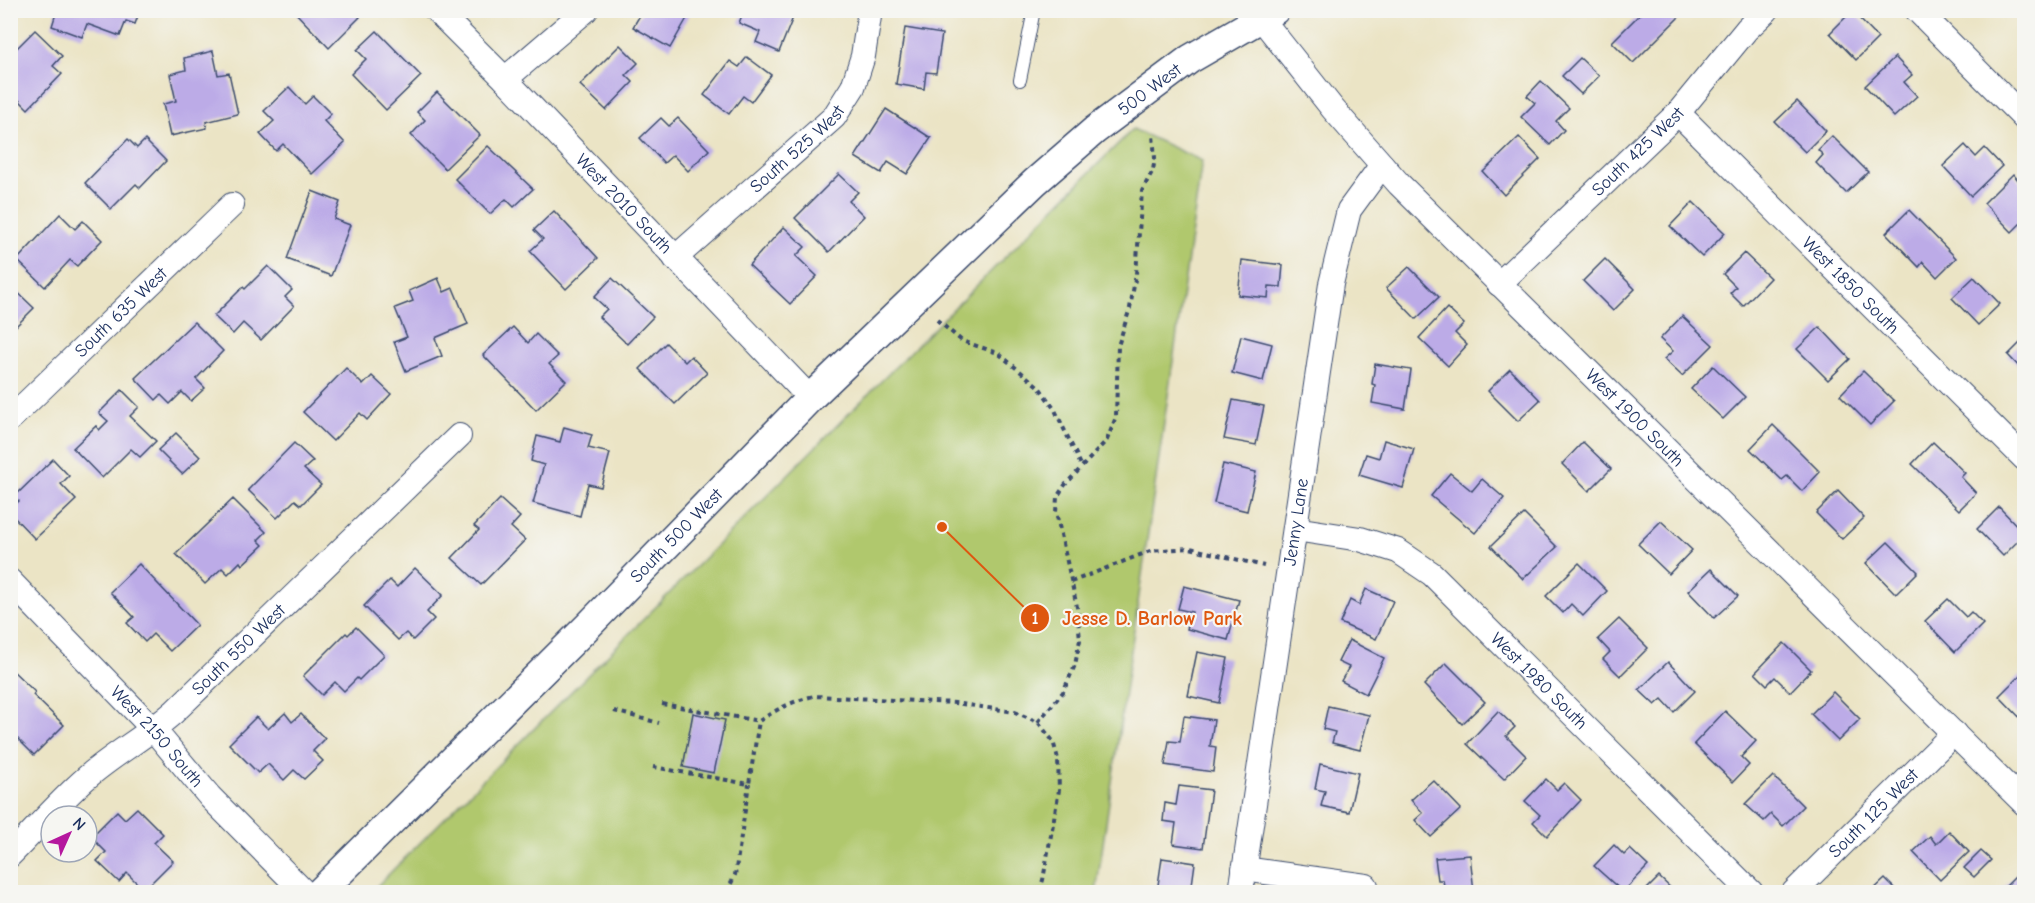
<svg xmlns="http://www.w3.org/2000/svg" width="2035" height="903" font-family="'Comic Neue',sans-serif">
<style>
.green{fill:#b0c86d;stroke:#667c66;stroke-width:1.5}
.building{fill:#bcabe7}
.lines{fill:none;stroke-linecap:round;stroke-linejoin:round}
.service-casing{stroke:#3a4a6d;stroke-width:14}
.minor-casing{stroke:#3a4a6d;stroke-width:26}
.tertiary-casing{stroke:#3a4a6d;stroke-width:31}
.path{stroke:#3a4a6d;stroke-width:4;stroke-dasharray:4.5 4.5;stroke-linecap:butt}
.service{stroke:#fff;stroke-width:12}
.minor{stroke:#fff;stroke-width:24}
.tertiary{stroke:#fff;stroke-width:28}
.labels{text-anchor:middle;stroke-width:4.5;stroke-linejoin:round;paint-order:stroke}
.street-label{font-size:18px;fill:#1b2f5e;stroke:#f6f6f2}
.leader{fill:none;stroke:#de5710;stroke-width:2}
.callout-dot{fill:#de5710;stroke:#f6f6f2;stroke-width:2}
.mark-label{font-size:18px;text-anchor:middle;font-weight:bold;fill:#fff}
.callout-label{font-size:20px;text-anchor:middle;font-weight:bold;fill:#de5710;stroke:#f6f6f2;stroke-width:4.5;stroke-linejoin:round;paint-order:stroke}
</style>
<rect width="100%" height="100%" fill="#f6f6f2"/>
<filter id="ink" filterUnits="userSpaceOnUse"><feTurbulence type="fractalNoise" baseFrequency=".0167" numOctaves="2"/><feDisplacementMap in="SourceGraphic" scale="12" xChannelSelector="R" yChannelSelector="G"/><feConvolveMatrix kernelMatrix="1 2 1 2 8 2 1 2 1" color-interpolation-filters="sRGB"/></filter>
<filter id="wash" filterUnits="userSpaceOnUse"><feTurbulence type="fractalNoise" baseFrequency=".008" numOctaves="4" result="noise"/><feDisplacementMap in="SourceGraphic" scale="24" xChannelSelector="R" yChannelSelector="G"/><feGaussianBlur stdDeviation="1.35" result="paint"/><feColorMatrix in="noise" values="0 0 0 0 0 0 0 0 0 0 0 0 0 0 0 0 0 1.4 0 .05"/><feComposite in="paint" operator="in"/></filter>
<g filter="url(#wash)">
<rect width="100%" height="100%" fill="#ebe4c5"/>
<path class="green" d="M1133,129L1202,161L1096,892H371Z"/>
<g id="blocks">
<g class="building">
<path d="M57,10H140L135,24L126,21L120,36L87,24L82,37L52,26Z"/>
<path d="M293,10H354L360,17L329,48Z"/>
<path d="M643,10H687L690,13L670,48L633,27Z"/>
<path d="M744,10H796L779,52L756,42L760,32L739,23Z"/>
<path d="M1644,10H1674L1680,16L1633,63L1612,42Z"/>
<path d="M1852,11L1878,38L1856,60L1830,33Z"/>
<path d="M905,28L942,34L936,73L926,72L924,89L896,84Z"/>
<path d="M35,30L62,56L53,66L62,74L28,109L15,96L10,100V55Z"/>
<path d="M377,31L421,76L386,110L351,74L366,59L357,50Z"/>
<path d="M620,45L638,63L626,75L633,82L606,110L580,85Z"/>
<path d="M213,51L218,75L229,73L238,114L206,122L207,128L170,136L163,104L176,101L170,74L186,70L184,58Z"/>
<path d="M747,57L771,75L751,102L743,96L729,114L704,95L730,61L739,67Z"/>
<path d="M1895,57L1912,75L1904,82L1917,96L1894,117L1865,86Z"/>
<path d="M1580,58L1599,76L1581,94L1562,76Z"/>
<path d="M1541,81L1569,108L1556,121L1564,130L1550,145L1521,117L1535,103L1527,96Z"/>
<path d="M289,87L305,104L313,96L331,114L324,121L345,143L312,174L283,144L276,151L260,134L274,121L264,111Z"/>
<path d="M437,92L480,135L445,169L411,135L425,120L417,112Z"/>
<path d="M1797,101L1826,131L1805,152L1775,122Z"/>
<path d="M886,109L931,138L907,174L888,162L881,173L855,157Z"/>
<path d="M661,118L669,126L678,118L709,150L688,171L673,155L664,163L640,138Z"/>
<path d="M1832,136L1868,172L1846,193L1816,163L1823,155L1818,150Z"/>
<path d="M1519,137L1540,159L1504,195L1483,172Z"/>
<path d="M128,139L137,148L145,140L166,161L140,188L136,184L111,209L85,183Z"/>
<path d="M1965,145L1976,157L1985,148L2002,166L1971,196L1943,166Z"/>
<path d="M488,146L533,189L514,207L506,199L490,214L455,179Z"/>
<path d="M839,174L858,192L849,201L864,216L829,252L795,218Z"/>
<path d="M2013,174L2024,187V195L2020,199L2024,204V220L2012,232L1984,203Z"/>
<path d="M312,191L340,202L334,219L350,225L331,276L287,259Z"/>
<path d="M1693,202L1725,233L1702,257L1670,226Z"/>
<path d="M1909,210L1956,258L1937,277L1923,262L1919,267L1886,233Z"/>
<path d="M554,211L598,258L566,289L530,251L543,239L534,230Z"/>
<path d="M60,214L75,229L83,221L102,240L77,266L70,260L45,287L17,260Z"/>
<path d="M784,227L805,247L796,256L817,276L790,304L749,265Z"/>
<path d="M1744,253L1770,278L1743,306L1730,293L1736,287L1723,274Z"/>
<path d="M1605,259L1635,289L1613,311L1583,281Z"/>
<path d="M1242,260L1283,265L1281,287L1269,286L1268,298L1238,295Z"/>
<path d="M268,266L292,290L285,297L294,306L261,340L243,323L233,334L214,316L243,287L245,289Z"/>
<path d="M1409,267L1439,297L1416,319L1386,288Z"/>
<path d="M1974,277L2000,304L1978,325L1952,298Z"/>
<path d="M438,278L444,292L453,288L468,324L435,338L442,356L406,371L394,342L407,337L395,308L413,301L409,291Z"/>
<path d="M612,278L653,317L627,344L599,317L607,309L594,297Z"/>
<path d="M10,285L34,308L10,332Z"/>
<path d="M1447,308L1464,324L1455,333L1467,345L1448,366L1419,338Z"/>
<path d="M1682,316L1713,345L1682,376L1664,359L1673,351L1660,339Z"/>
<path d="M194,322L223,351L196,379L205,388L191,401L182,392L170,404L161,395L156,400L135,378Z"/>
<path d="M513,327L528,343L536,334L558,356L549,364L566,381L536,410L483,355Z"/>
<path d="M1820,327L1850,359L1828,380L1797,349Z"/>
<path d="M1241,336L1272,344L1263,381L1232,373Z"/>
<path d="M2024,339V372L2008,355Z"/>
<path d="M666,343L685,362L691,356L707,373L675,404L640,369Z"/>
<path d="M1375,364L1411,370L1405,409L1372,403L1375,385L1372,384Z"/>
<path d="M1713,366L1745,397L1723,419L1691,389Z"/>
<path d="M346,368L363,385L372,376L391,394L367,420L360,413L333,441L303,412Z"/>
<path d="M1510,369L1540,400L1518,421L1488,391Z"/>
<path d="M1863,371L1894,401L1870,425L1840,395Z"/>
<path d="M122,390L139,407L130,416L156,441L140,457L131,449L102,478L73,448L96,426L99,430L108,421L99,413Z"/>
<path d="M1233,400L1264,406L1256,445L1224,439Z"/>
<path d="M1773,425L1820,472L1802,491L1787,476L1782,480L1750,449Z"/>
<path d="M564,427L592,435L588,448L610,453L601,487L588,484L580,516L533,503L544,465L531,461L537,436L560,442Z"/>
<path d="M176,433L200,457L182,474L158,450Z"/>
<path d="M1384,440L1414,449L1403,488L1359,475L1366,454L1379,458Z"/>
<path d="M1583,442L1611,469L1589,491L1562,464Z"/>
<path d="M1933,442L1965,473L1961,477L1976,493L1959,510L1912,464Z"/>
<path d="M294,443L313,461L304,469L321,485L301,505L295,500L277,518L248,490Z"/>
<path d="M53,459L69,476L61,484L76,500L35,539L10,513V509L19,501L14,497Z"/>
<path d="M1223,464L1256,472L1247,511L1214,503Z"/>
<path d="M1450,473L1472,491L1482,479L1504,498L1475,533L1431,496Z"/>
<path d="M1838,491L1864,518L1842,539L1816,513Z"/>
<path d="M233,499L266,532L258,540L263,545L242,565L240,562L228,574L222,568L205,584L176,554Z"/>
<path d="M500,499L520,517L511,527L525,540L481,585L452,558L479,530L474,526Z"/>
<path d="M1999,507L2024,533V535L2003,556L1977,529Z"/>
<path d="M1524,514L1557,547L1523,579L1491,546Z"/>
<path d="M1661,521L1692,550L1669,574L1638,544Z"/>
<path d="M1888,542L1918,572L1896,594L1866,563Z"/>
<path d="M1579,563L1607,591L1583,616L1571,604L1563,613L1546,596Z"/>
<path d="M139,564L197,625L170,651L153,634L145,642L127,623L134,617L110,592Z"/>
<path d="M415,568L443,595L427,612L434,619L413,640L406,633L398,640L364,606L390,580L397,587Z"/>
<path d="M1711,569L1738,596L1714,618L1688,591Z"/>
<path d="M1184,586L1239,600L1228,640L1187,629L1192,612L1178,609Z"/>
<path d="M1366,589L1393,601L1376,639L1340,623L1350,600L1359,605Z"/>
<path d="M1948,599L1966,617L1971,612L1983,624L1955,652L1925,621Z"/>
<path d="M1619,619L1648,648L1620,676L1603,659L1610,652L1598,639Z"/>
<path d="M356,627L384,655L359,680L357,678L344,691L335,682L322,695L303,676L346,633L348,635Z"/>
<path d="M1349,640L1384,658L1366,694L1341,681L1349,667L1338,662Z"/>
<path d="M1784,643L1811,670L1790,692L1775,677L1767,685L1755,673Z"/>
<path d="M1197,652L1228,658L1219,703L1188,696Z"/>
<path d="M1668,662L1695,691L1674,712L1662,699L1655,705L1639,690Z"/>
<path d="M1446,663L1485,702L1462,724L1424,685Z"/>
<path d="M10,668L35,692L33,695L64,725L34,755L10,731Z"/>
<path d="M2020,675L2024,680V722L1999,696Z"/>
<path d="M1833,692L1860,719L1838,741L1811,714Z"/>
<path d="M1328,706L1369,715L1360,750L1332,743L1335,732L1323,729Z"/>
<path d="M1498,711L1515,727L1506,736L1526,756L1504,779L1467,744Z"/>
<path d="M1725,711L1756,741L1741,757L1749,765L1733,782L1694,744Z"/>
<path d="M285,713L292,722L301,714L325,739L313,751L323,761L304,779L294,770L284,780L268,764L258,773L229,744L256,717L268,729Z"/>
<path d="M693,713L725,720L714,773L683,767Z"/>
<path d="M1184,716L1214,720L1210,746L1216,747L1213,772L1165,765L1169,741L1180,742Z"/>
<path d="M1320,764L1358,773L1349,812L1321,806L1325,791L1315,789Z"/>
<path d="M1773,776L1803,806L1783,826L1771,814L1764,821L1745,804Z"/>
<path d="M1546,779L1557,790L1564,783L1581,800L1547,836L1533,822L1540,815L1525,801Z"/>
<path d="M1433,780L1461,809L1431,837L1415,820L1423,813L1411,800Z"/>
<path d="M1179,786L1211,790L1203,848L1173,844L1176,823L1163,821L1165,803L1176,805Z"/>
<path d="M137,808L163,834L154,843L173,861L144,890L127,873L119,882L97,861L106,852L91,837L117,811L125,819Z"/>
<path d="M1949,831L1969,852L1940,880L1913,852L1930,836L1936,844Z"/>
<path d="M1614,845L1624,855L1630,849L1648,866L1623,892L1594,866Z"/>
<path d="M1981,851L1991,860L1974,877L1964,868Z"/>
<path d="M1470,855L1474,892H1445L1443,880H1438L1435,858Z"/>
<path d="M1162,858L1195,863L1191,892H1157Z"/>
<path d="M2017,875L2024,882V892H2000Z"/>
<path d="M1659,877L1675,892H1644Z"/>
<path d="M1885,879L1898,892H1871Z"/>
</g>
</g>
</g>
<g filter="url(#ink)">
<use href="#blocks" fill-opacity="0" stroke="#3a4a6d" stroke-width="1.5"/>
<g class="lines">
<g class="service-casing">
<path id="service" d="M1020,80L1034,10"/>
</g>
<g class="minor-casing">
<g id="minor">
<path id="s1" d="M436,10L505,79L810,398"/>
<path d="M1917,10L2024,118"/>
<path id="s2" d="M1261,18L1333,109L1399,184L2024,803"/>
<path d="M505,79L586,10"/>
<path id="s3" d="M1678,113L2024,458"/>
<path id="s4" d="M675,258L834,117L853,87L863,56L870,10"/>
<path id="s5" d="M1499,284L1678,113L1747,29L1767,10"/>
<path id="s6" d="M10,419L232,205"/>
<path id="s7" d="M1295,529L1360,539L1398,551L1432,574L1751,892"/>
<path id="s8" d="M10,581L154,730L210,797L304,892"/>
<path id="s9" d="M10,855C35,830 59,802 85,779C113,754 146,737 174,712L459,436"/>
<path d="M1244,869L1366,886"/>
<path id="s10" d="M1241,892L1331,284L1349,210L1382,165"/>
<path id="s11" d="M1794,892L1954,733"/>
</g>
</g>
<g class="tertiary-casing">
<g id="tertiary">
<path id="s12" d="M320,892L588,626L810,398L1035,182L1095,130L1190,59L1275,10"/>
</g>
</g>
<g class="path">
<path d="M937,320L962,341L998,353L1039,387L1055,410L1082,467"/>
<path d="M1071,582L1150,551L1190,548L1264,566"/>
<path d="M662,704L759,721"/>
<path d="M614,711L659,723"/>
<path d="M1038,722L1063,692L1075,665L1080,640L1077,607L1056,512L1057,497L1065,485L1107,440L1116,417L1118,346L1130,308L1136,274L1142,191L1153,170L1155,158L1153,135"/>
<path d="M653,767L749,784L759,721C777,709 793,701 814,696L955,703L1015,712L1038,722L1053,741L1058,759L1059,790L1043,880L1039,892"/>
<path d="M727,892L735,875L749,784"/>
</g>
<use href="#service" class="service"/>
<use href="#minor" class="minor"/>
<use href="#tertiary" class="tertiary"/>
</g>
</g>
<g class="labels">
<g class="street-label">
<text dy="6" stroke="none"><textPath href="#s12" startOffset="1155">500 West</textPath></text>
<text dy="6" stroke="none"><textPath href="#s4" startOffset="164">South 525 West</textPath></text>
<text dy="6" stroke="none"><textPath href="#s5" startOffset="192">South 425 West</textPath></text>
<text dy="6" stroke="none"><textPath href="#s1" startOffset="270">West 2010 South</textPath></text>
<text dy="6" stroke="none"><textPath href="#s3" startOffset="244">West 1850 South</textPath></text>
<text dy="6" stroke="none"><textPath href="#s6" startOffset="154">South 635 West</textPath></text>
<text dy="6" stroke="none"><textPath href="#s2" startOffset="548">West 1900 South</textPath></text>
<text dy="6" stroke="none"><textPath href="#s10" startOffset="374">Jenny Lane</textPath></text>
<text dy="6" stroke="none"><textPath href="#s12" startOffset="504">South 500 West</textPath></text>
<text dy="6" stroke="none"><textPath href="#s9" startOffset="308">South 550 West</textPath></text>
<text dy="6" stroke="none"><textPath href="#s7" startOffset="298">West 1980 South</textPath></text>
<text dy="6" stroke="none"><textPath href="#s8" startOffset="214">West 2150 South</textPath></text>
<text dy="6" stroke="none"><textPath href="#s11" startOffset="112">South 125 West</textPath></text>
</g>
</g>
<path class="leader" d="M942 527L1035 618"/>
<g class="callout-dot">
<circle cx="942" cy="527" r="6"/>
<circle cx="1035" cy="618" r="15"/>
</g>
<g class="mark-label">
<text x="1035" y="624">1</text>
</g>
<g class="callout-label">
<text x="1152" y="625">Jesse D. Barlow Park</text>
</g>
<rect width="2035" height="903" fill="none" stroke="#f6f6f2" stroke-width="36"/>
<g transform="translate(69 834) rotate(45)"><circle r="28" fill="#f6f6f2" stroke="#9ea6b7" stroke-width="1.5"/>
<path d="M0-4.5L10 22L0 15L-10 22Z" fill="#b5179e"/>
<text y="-9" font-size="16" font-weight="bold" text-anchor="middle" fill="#1b2f5e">N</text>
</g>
</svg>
